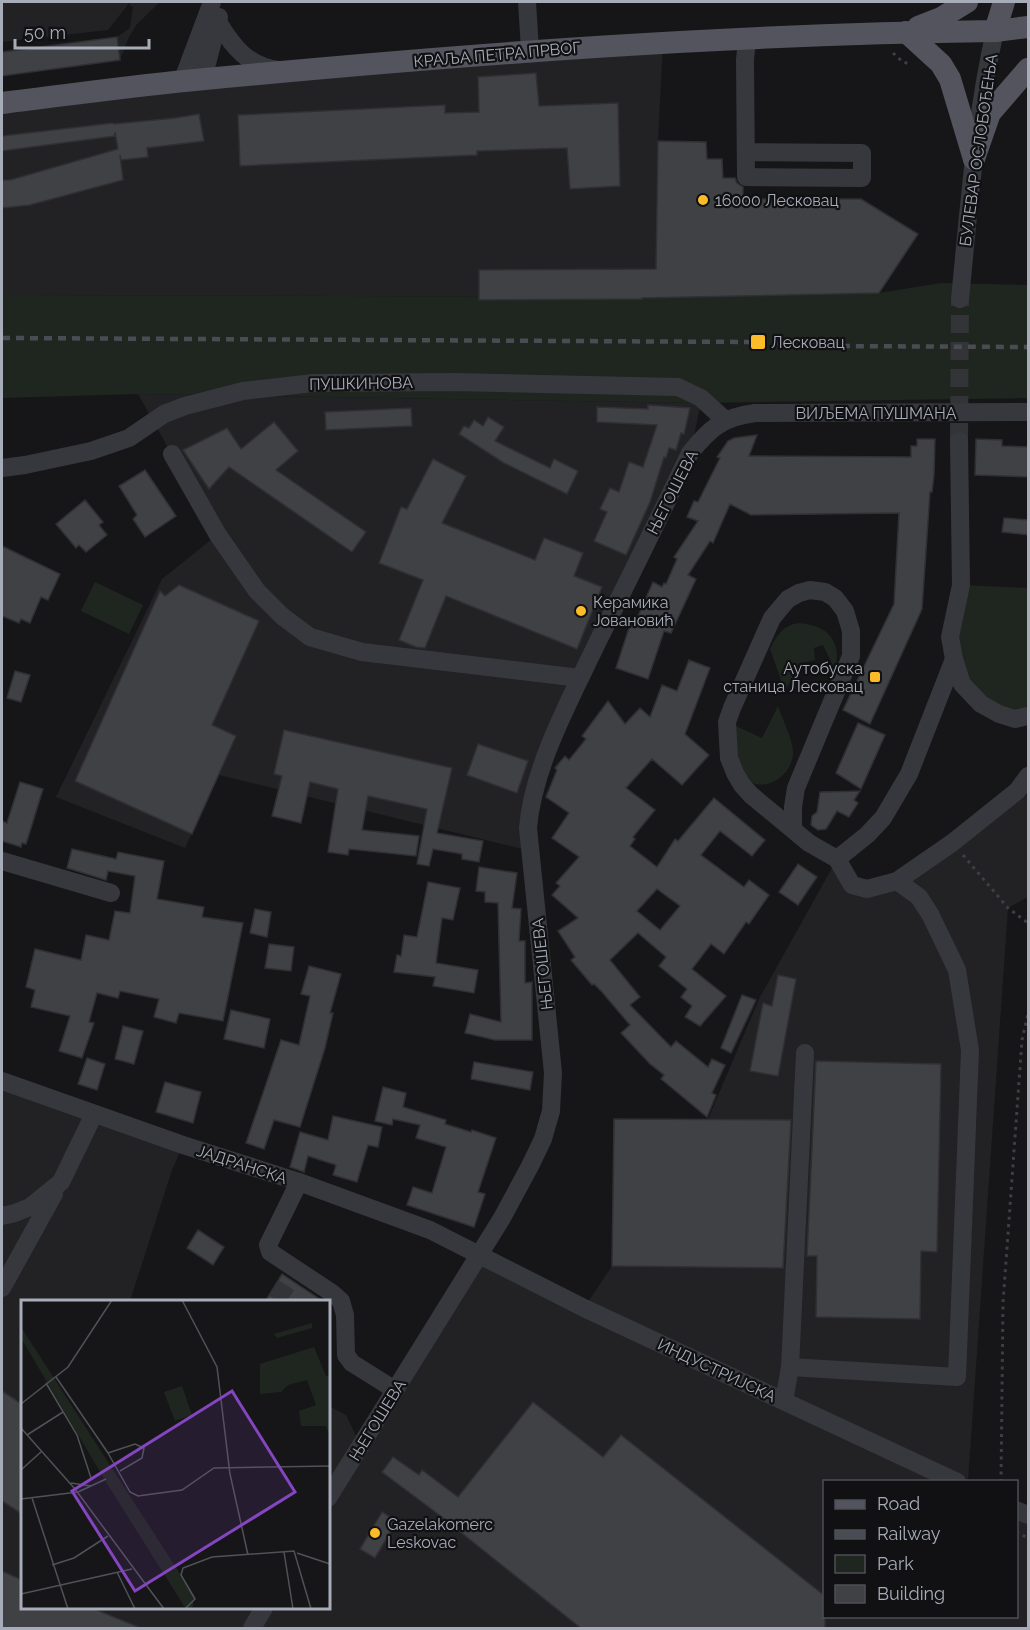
<svg xmlns="http://www.w3.org/2000/svg" width="1030" height="1630" font-family="Raleway,sans-serif">
<style>
.built{fill:#222225}
.green{fill:#1e261f}
.building{fill:#404145;stroke:#303034;stroke-width:1.5;fill-rule:evenodd}
.lines{fill:none;stroke-linecap:round;stroke-linejoin:round}
.minor-tunnel{stroke:#333438;stroke-width:18;stroke-dasharray:18 9;stroke-linecap:butt}
.path{stroke:#3d3f44;stroke-width:3;stroke-dasharray:3 4.5;stroke-linecap:butt}
.minor{stroke:#37383d;stroke-width:18}
.major{stroke:#53545d;stroke-width:22}
.rail{stroke:#4a4c53;stroke-width:4.5;stroke-dasharray:8 6;stroke-linecap:butt}
.poi-dot{fill:#fcbc2a;stroke:#111113;stroke-width:2}
.labels{text-anchor:middle;stroke-width:4.5;stroke-linejoin:round;paint-order:stroke}
.street-label{font-size:16px;fill:#a7acb9;stroke:#111113}
.poi-label{font-size:16px;fill:#a7acb9;stroke:#111113;text-anchor:start}
.inset-road{fill:none;stroke:#505258;stroke-width:1.5}
.view{fill:#8446be;fill-opacity:0.15;stroke:#8446be;stroke-width:3}
.inset-edge{fill:none;stroke:#a7acb9;stroke-width:3}
</style>
<rect width="100%" height="100%" fill="#161618"/>
<g class="built">
<path d="M2,2H130L108,30L2,42Z"/>
<path d="M130,2H163L159,3L137,24L129,37L120,60L117,37L130,28L133,6H130Z"/>
<path d="M663,42L658,141L656,297L2,295V103Z"/>
<path d="M138,394L701,403L690,453L543,762L530,851L219,775L185,848L56,797L162,579L217,535Z"/>
<path d="M1028,776V897L1008,908L968,1481L824,1482V1616H1016L1017,1510L1028,1515V1628H2V1081L183,1145L172,1170L130,1301L22,1302V1608H328V1412L331,1407L346,1415L360,1444L479,1254L584,1308L612,1266L614,1119H708L760,997L837,859L852,885L897,881Z"/>
</g>
<g class="green">
<path d="M941,283L1028,285V398L701,403L138,394L2,398V295L656,297L879,293Z"/>
<path d="M95,582L143,605L129,634L81,611Z"/>
<path d="M961,585L1028,588V716L981,704L954,659Z"/>
<path d="M799,623C827,625 843,641 835,670L823,645L814,648L815,660L799,664L785,691L770,649C777,635 783,625 799,623Z"/>
<path d="M778,706C782,718 794,742 793,754C791,783 749,799 739,767C735,754 736,740 736,726L762,738Z"/>
</g>
<g class="building">
<path d="M117,37L120,60L2,76V52Z"/>
<path d="M536,73L539,106L618,103L620,186L570,189L567,148L477,151V155L240,166L238,115L445,105V113L479,112L478,77Z"/>
<path d="M199,114L204,141L147,148L148,157L121,160L120,155L123,180L30,205L2,208V180H10L118,149L115,132V136L2,151V136L113,123L114,124L175,118Z"/>
<path d="M658,141L706,142L707,159H722L723,178H735L737,183L743,187V199H861L918,234L879,293L642,298V299L479,300V270L656,269Z"/>
<path d="M648,405L690,408L684,434L681,433L676,450L669,448L666,458L664,457L650,502L626,555L594,541L607,512L600,509L610,488L619,492L629,462L643,467L657,425L597,422V407L648,409Z"/>
<path d="M411,408L412,426L326,430L325,412Z"/>
<path d="M488,417L504,427L495,441L550,468L554,459L578,471L567,494L504,463L459,434L464,426L469,428L474,420L483,426Z"/>
<path d="M274,422L298,451L276,470L366,532L352,552L229,467L209,489L183,450L227,428L241,449Z"/>
<path d="M757,435L749,456L911,457V446H917V439H935L934,475L932,492H930L922,609L870,724L843,710L894,604L899,513L751,515L730,504L713,543L710,541L688,575L696,579L671,633L664,631L648,679L616,668L631,622L635,623L653,582L662,587L664,583L666,584L677,559L674,557L698,521L687,517L694,501L698,502L720,458L717,457L728,441L734,438Z"/>
<path d="M976,439L1002,440V446L1029,447V477L975,475Z"/>
<path d="M433,459L466,476L442,523L535,560L544,538L583,553L574,576L602,587L577,649L446,596L425,648L416,647L399,640L423,580L379,563L401,507L407,509Z"/>
<path d="M145,470L176,516L145,537L133,519L137,515L119,486Z"/>
<path d="M85,500L103,522L99,525L107,535L86,552L79,545L76,548L56,524Z"/>
<path d="M1004,518L1029,520V535L1002,532Z"/>
<path d="M2,546L60,574L48,600L41,597L30,623L21,619L19,623L2,616Z"/>
<path d="M179,585L259,621L212,725L236,736L192,834L75,781L160,591L165,596Z"/>
<path d="M689,660L710,668L685,734L709,755L682,785L652,759L626,788L655,810L633,837L635,839L630,846L657,867L675,839L678,841L714,798L765,840L752,856L720,831L701,855L744,887L749,880L769,895L749,924L746,922L724,954L711,944L692,969L726,996L700,1026L685,1017L692,1006L681,997L687,989L659,966L666,957L638,933L610,960L640,997L630,1005L671,1047L676,1041L708,1067L712,1059L725,1065L712,1093L716,1095L707,1117L661,1079L664,1075L650,1064L621,1033L630,1025L602,992L594,984L592,985L571,960L575,957L558,931L578,918L552,895L560,886L556,883L579,857L552,838L569,813L546,797L557,770L555,768L565,756L569,760L586,739L582,736L608,701L625,724L640,708L650,717L662,685L677,691ZM657,889L680,906L660,930L637,911Z"/>
<path d="M15,671L30,675L21,702L7,698Z"/>
<path d="M858,723L885,735L861,789L836,773Z"/>
<path d="M284,730L452,768L437,833L483,841L479,862L462,859V854L433,849L429,866L417,864L427,809L368,796L362,830L419,836L416,856L349,849L348,855L328,852L338,789L310,782L301,823L272,816L282,776L274,774Z"/>
<path d="M478,744L528,761L517,793L467,775Z"/>
<path d="M20,782L43,789L26,844L22,843L21,847L2,841V821L7,823Z"/>
<path d="M860,791L854,800L858,803L849,817L837,811L826,829L818,830L811,825L812,816L817,812L820,792Z"/>
<path d="M72,849L116,859L118,852L164,861L157,899L204,907L202,917L243,923L223,1021L179,1013L176,1023L154,1017L159,999L120,991L118,998L97,993L89,1022L94,1023L82,1058L59,1051L70,1016L31,1007L35,990L26,987L35,949L81,960L86,935L109,940L115,911L130,913L135,876L108,871L106,880L67,868Z"/>
<path d="M798,864L817,877L798,905L779,892Z"/>
<path d="M479,867L517,873L512,908L521,909L519,941H525V983L532,982V1040H495L465,1033L470,1014L501,1022L498,903L485,902V892L476,891Z"/>
<path d="M428,882L460,888L453,920L442,918L436,963L478,970L474,993L433,986L435,977L394,972L397,955L401,956L404,935L417,937Z"/>
<path d="M255,909L271,912L267,937L250,933Z"/>
<path d="M269,944L294,947L291,971L265,968Z"/>
<path d="M309,966L341,974L330,1013H333L325,1048L300,1127L274,1120L264,1149L246,1143L281,1040L299,1045L310,996L301,994Z"/>
<path d="M778,975L796,979L778,1076L750,1071L763,1003L772,1006Z"/>
<path d="M742,995L756,1000L731,1053L721,1048Z"/>
<path d="M231,1010L270,1019L264,1048L224,1039Z"/>
<path d="M123,1026L143,1031L134,1064L115,1059Z"/>
<path d="M87,1058L105,1064L97,1090L78,1084Z"/>
<path d="M816,1061L941,1064L937,1252L921,1251L920,1319L816,1317L817,1256H807Z"/>
<path d="M474,1062L533,1072L530,1090L471,1079Z"/>
<path d="M165,1082L201,1092L193,1123L156,1112Z"/>
<path d="M383,1087L406,1093L403,1107L446,1120L445,1124L471,1132L472,1130L496,1138L478,1192L485,1194L474,1227L407,1205L413,1187L432,1193L446,1147L416,1138L420,1125L393,1119L392,1125L375,1121Z"/>
<path d="M333,1116L382,1127L378,1147L368,1145L357,1182L333,1175L336,1165L308,1156L304,1172L290,1167L300,1132L328,1140Z"/>
<path d="M614,1119L791,1120L783,1268L612,1266Z"/>
<path d="M198,1230L224,1247L213,1265L187,1248Z"/>
<path d="M282,1274L324,1302H265Z"/>
<path d="M2,1391L22,1404V1514L2,1501Z"/>
<path d="M533,1402L603,1457L621,1435L825,1596V1629H582L434,1511L382,1472L393,1457L419,1475L422,1470L458,1497Z"/>
<path d="M382,1512L397,1521L375,1558L360,1549Z"/>
<path d="M2,1571L22,1580V1608H92L143,1629H2Z"/>
</g>
<g class="lines">
<g class="minor-tunnel">
<path d="M959,441L960,299"/>
<path d="M274,1288L296,1302"/>
</g>
<g class="path">
<path d="M893,53L903,62L910,64"/>
<path d="M963,855L1008,908L1028,923"/>
<path d="M1001,1482L1003,1303L1022,1040L1028,1014"/>
<path d="M1016,1532L1028,1538"/>
</g>
<g class="minor">
<path d="M527,2L530,50"/>
<path d="M218,22C233,47 248,66 278,70"/>
<path d="M203,79L219,17"/>
<path d="M182,82L212,2"/>
<path d="M746,152L862,153V178L746,177L745,60L747,39"/>
<path d="M960,299C969,209 975,119 995,31"/>
<path d="M959,441L961,585L950,637L954,659L962,684L981,704L999,714L1015,719L1028,716"/>
<path d="M172,454L218,535L257,591L282,616L310,637L362,652L580,678"/>
<path d="M2,468L25,465L91,451L129,438L164,414L185,406L243,391L313,383L455,382L678,387L701,398L725,420"/>
<path d="M793,828V807L796,788L851,656V631L845,611L835,598L825,592L810,590L799,593L788,599L772,618L732,708L727,722L729,758L735,773L742,785L751,795L809,843L837,859L852,885L867,889L897,881L952,843L1017,791L1028,776"/>
<path d="M837,859L867,835L883,818L909,774L954,659"/>
<path d="M2,861L111,893"/>
<path d="M805,1053L790,1367L957,1377L970,1050L957,970L930,914L919,897L897,881"/>
<path d="M2,1081L183,1145L299,1182L430,1230L584,1308L957,1482"/>
<path d="M299,1182L268,1245L270,1252L332,1293L341,1301L345,1315L346,1355L352,1363L395,1390"/>
<path d="M2,1216L15,1213L30,1207L61,1182L94,1114"/>
<path d="M2,1288L54,1194"/>
<path d="M784,1401L790,1367"/>
<path d="M328,1498L502,1218L530,1166L543,1139L551,1111L553,1073L528,828C533,766 571,698 598,641C629,579 660,516 690,453C710,428 723,417 755,413L1028,412"/>
<path d="M1016,1510L1028,1515"/>
<path d="M252,1628L264,1608"/>
</g>
<g class="major">
<path d="M918,27L941,18L967,2"/>
<path d="M995,31L1004,2"/>
<path d="M906,32L941,64L950,79L974,159"/>
<path d="M2,103C69,95 137,85 205,79C468,54 731,34 995,31L1028,27"/>
<path d="M974,159L990,113L1028,69"/>
</g>
<path class="rail" d="M2,338L758,342L829,346L1028,347"/>
</g>
<g class="poi-dot">
<circle cx="703" cy="200" r="6"/>
<rect x="750" y="334" width="16" height="16" rx="3"/>
<circle cx="581" cy="611" r="6"/>
<rect x="869" y="671" width="12" height="12" rx="3"/>
<circle cx="375" cy="1533" r="6"/>
</g>
<g class="labels">
<g class="street-label">
<text transform="translate(497 54) rotate(-5)" y="6">КРАЉА ПЕТРА ПРВОГ</text>
<text transform="translate(978 150) rotate(-82)" y="6">БУЛЕВАР ОСЛОБОЂЕЊА</text>
<text transform="translate(361 383) rotate(-1)" y="6">ПУШКИНОВА</text>
<text x="876" y="419">ВИЉЕМА ПУШМАНА</text>
<text transform="translate(672 492) rotate(-63)" y="6">ЊЕГОШЕВА</text>
<text transform="translate(542 964) rotate(-96)" y="6">ЊЕГОШЕВА</text>
<text transform="translate(242 1164) rotate(18)" y="6">ЈАДРАНСКА</text>
<text transform="translate(717 1370) rotate(25)" y="6">ИНДУСТРИЈСКА</text>
<text transform="translate(377 1420) rotate(-58)" y="6">ЊЕГОШЕВА</text>
</g>
<g class="poi-label">
<text x="715" y="206">16000 Лесковац</text>
<text x="771" y="348">Лесковац</text>
<text x="593" y="608">Керамика<tspan x="593" dy="18">Јовановић</tspan></text>
<text x="863" y="674" text-anchor="end">Аутобуска<tspan x="863" dy="18">станица Лесковац</tspan></text>
<text x="387" y="1530">Gazelakomerc<tspan x="387" dy="18">Leskovac</tspan></text>
</g>
</g>
<g transform="translate(21 1300)">
<rect width="309" height="309" fill="#161618"/>
<path d="M291,23V28L256,38L253,34ZM0,27L174,297L171,309H165L85,182L0,38ZM293,47L305,76L309,75V137L305,126H280L278,111L295,105L286,80L267,85L260,92L239,94V64ZM161,86L171,115L154,121L143,92Z" fill="#1e261f"/>
<path class="inset-road" d="M161,0L196,67L209,174L227,255M35,77L87,153M25,83L56,135L70,178M0,104L47,67L91,0M0,128L54,189L143,309M6,135L42,112M87,153L109,192L117,196L161,190L193,168L309,166M87,153L114,144L123,148L121,158L99,171M0,170L21,151M50,183L70,186M57,192L85,179M11,198L47,309M0,199L57,192M263,252L272,309M276,253L309,264M31,265L53,258L87,236M96,272L114,309M0,294L111,269M164,309L174,299L160,275L162,268L191,257L273,251L290,309"/>
<path class="view" d="M211,91L274,192L114,291L51,191Z"/>
<rect width="309" height="309" class="inset-edge"/>
</g>
<rect width="1030" height="1630" fill="none" stroke="#a7acb9" stroke-width="6"/>
<rect x="823" y="1480" width="195" height="138" fill="#111113" stroke="#4d4f55" stroke-width="1.5"/>
<rect x="835" y="1500" width="30" height="9" fill="#53545d" stroke="#4d4f55" stroke-width="1.5"/>
<text x="877" y="1510" font-size="18" fill="#a7acb9">Road</text>
<rect x="835" y="1530" width="30" height="9" fill="#4a4c53" stroke="#4d4f55" stroke-width="1.5"/>
<text x="877" y="1540" font-size="18" fill="#a7acb9">Railway</text>
<rect x="835" y="1555" width="30" height="18" fill="#1e261f" stroke="#4d4f55" stroke-width="1.5"/>
<text x="877" y="1570" font-size="18" fill="#a7acb9">Park</text>
<rect x="835" y="1585" width="30" height="18" fill="#404145" stroke="#4d4f55" stroke-width="1.5"/>
<text x="877" y="1600" font-size="18" fill="#a7acb9">Building</text>
<path d="M15 39v9h134v-9" fill="none" stroke="#a7acb9" stroke-width="3"/>
<text x="24" y="39" font-size="18" fill="#a7acb9" stroke="#111113" stroke-width="4.5" paint-order="stroke">50 m</text>
</svg>
